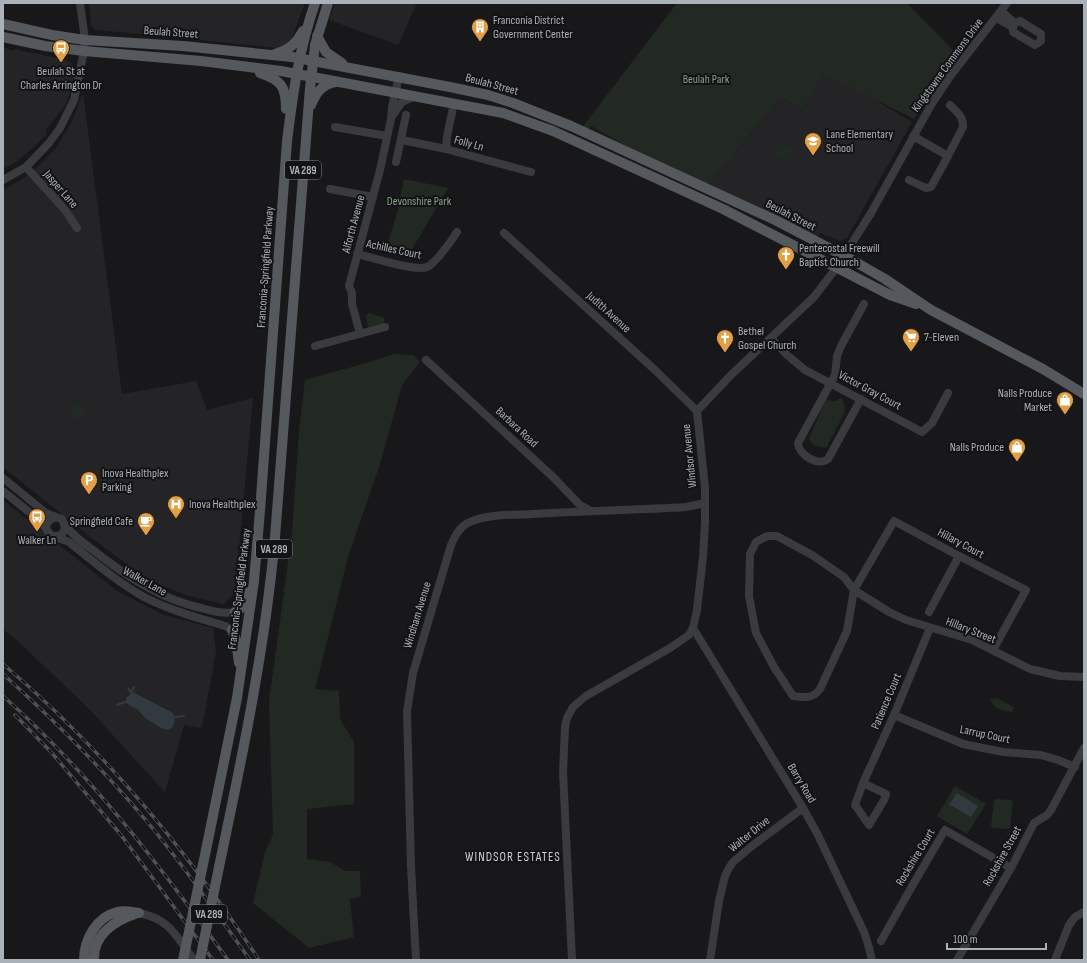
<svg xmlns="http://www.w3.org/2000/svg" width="1087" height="963" font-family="'Sofia Sans Condensed',sans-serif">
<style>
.built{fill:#242427}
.green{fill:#222922}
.water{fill:#313a3f}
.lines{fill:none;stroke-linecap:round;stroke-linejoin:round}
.stream{stroke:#313a3f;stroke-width:2}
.minor{stroke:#393b3e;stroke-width:8}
.major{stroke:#55585d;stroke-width:10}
.rail-casing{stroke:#4e5155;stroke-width:3.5}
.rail{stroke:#131315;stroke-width:2;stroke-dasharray:6;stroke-linecap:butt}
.major-bridge{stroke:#55585d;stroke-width:10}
.labels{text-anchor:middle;stroke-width:4;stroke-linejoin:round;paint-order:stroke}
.shield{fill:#131315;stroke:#7d8287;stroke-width:1}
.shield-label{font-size:11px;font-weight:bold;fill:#abb1b8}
.poi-label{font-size:12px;fill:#abb1b8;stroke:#131315;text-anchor:start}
.street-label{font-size:12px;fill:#abb1b8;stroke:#131315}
.park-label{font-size:12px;fill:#85a284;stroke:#131315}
.neighbourhood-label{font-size:13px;letter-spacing:1px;fill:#cccfd5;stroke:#131315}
</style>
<rect width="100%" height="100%" fill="#18181a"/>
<g class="built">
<path d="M89,3H305L291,40L286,45L277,48L190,39L178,31L162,33L155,35L95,30L91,25Z"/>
<path d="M335,3H417L398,45L329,20Z"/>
<path d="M3,47L12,51L14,49L66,60L73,65L76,72L74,80L66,104L46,130L47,134L35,146L16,162L3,169Z"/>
<path d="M823,74L842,80L912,122L847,238L840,241L820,233L814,240L704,190L781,97L802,110Z"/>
<path d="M83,93L122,394L196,381L207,410L253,398L235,592L224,604L189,596L163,586L139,573L89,536L3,467V190L21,180L40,165L56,148L71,123Z"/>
<path d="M3,500L117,591L164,615L213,628L216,652L202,728L184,725L165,792L89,709L19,642L3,629Z"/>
</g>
<g class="green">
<path d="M677,3H907L954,51L914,119L823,74L802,110L781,97L704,190L591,126L586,132L581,129Z"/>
<path d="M779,143L795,152L791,161L774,152Z"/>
<path d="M404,179L448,188L408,256L386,250L397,213Z"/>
<path d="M370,313L384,318V324L368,328L366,315Z"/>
<path d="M395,354L414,355L420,362L402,385L380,464L348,557L315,689L339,691L340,719L354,742V804L307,809V859L330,862L346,871H360L361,897L350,899L354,937L309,948L253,903L265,852L273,835L269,701L292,533L299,431L305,380C335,371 365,364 395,354Z"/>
<path d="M840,398L843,400L845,412L827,447C818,448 813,446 809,438L826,400L836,401Z"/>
<path d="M83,405L85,419L72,418L70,407Z"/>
<path d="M997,698L1014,707L1012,712C1002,710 994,710 990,699Z"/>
<path d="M955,786L986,804L967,834L937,816Z"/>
<path d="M997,799L1011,800L1013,802L1010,827L1008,829L993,828L991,826L994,800Z"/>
</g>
<g class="water">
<path d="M133,692L173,713L175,720L172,728L167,730L163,729L145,718L138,710L126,703V698Z"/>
<path d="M957,793L978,806L971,817L952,806H951L949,805Z"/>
</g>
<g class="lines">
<g class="stream">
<path d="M128,688L131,693"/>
<path d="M131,693L134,687"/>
<path d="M117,705L125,702"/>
<path d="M175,717L184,716"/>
</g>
<g class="minor">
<path d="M1001,11L1015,23"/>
<path d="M996,18L1013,27V32L1035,45L1041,41V34L1020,21L1015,23L1013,27"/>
<path d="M393,115L402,102L415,96"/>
<path d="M335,127L387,136"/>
<path d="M402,140L446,149L531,172"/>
<path d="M446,149L447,136L454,103"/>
<path d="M948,156L963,127C964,117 957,112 950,105"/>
<path d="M396,162L406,115"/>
<path d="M26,167L65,210L77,228"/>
<path d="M3,180L26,167L49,143L60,128L74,100L84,51L85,40L80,3"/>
<path d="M909,180L926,188L931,187L948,156L913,136"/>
<path d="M330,189L373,197"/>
<path d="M504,233L655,370L697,411"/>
<path d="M357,254C371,257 415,272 427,267C435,264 452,240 457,232"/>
<path d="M360,334L352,304V293L349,286L380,170L391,119L392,107L399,76"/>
<path d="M771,338L787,355L805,370L922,432L932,423L948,393"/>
<path d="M315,346L385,327"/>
<path d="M426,360L553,477L580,505L591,511"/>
<path d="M861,399L828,459C818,467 799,455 798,443L835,375L837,356L841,346L864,304"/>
<path d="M3,478L46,513L56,517"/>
<path d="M3,491L40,521L47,530"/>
<path d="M64,523C71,534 82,542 93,550C127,577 162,600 205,609C215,612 225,614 235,612"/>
<path d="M54,536C61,536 64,534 65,527L62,519C53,515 42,523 48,532C52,538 63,539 69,542C93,561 117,582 144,597C169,610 198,618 225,626L232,630"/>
<path d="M767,536H777L812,555L844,577L854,590L847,631L820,689C812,700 804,697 793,696L774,667L756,633L749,596L750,554L756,542Z"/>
<path d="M929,612L959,556"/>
<path d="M693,628L803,808L818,835L864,932L868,944L872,960"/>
<path d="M993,650L1026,590L959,556L894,521L854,590L889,612L906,620L972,640L1030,669L1060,676L1084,677"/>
<path d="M894,715L963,744L1003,752L1041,755L1058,760L1075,767"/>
<path d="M863,783L894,715L930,628"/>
<path d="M863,783L886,794L884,800L869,825L855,805Z"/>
<path d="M139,913C170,919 176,936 194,960"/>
<path d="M881,941L911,888L945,830L1011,868"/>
<path d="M416,960L411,866L407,711L413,673L451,545C455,536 460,526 470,522C487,514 514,515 533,514C584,511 635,510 686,507L705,503"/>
<path d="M572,960L563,772L565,727L567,718L573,707L586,696L670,648L689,635L693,628L697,610L703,557L705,522V488L697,411L730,376L814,297L837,267L871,213L931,105L951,75L1007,3"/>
<path d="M710,960L719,901L725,876L729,868L733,862L752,846L803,808"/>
<path d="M957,960L1011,868L1034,823L1047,815L1051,810L1084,748"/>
<path d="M1055,960L1069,925L1075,917L1084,912"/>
</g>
<g class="major">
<path d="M3,24L52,35L85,40L183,46L292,57L450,87L488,95L513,103L571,126L775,220L852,260L885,279L931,310L1043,369L1084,394"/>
<path d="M317,36L326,52L342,63"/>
<path d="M3,37L45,46L84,51L201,61L281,71L503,113L553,131L723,209L890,295L916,304"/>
<path d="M275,54C290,49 295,45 303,31"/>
<path d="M260,73C281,80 286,86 286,109"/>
<path d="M311,105C316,93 321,85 335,82"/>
<path d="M235,612L243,607L249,592"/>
<path d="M232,630L236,640L239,663"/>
<path d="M206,850L237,698L254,581L260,511L287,141C293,93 299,49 315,3"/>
<path d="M219,867C242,758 265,649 275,537L310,88L315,45L328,3"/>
<path d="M84,960C84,940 96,917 117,912C124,910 132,912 139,913"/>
<path d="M94,960C93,935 114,921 135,914"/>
</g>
<g class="rail-casing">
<g id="rail">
<path d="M3,664C103,749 187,850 259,960"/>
<path d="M3,674C55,721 104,770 149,824C185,867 217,914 250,960"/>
<path d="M3,696C90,773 160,866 228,960"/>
<path d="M15,715L51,752L121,835L213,960"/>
</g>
</g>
<use href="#rail" class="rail"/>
<g class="major-bridge">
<path d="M183,960L206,850"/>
<path d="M200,960L219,867"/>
</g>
</g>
<defs>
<g id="building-pin" transform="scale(0.9)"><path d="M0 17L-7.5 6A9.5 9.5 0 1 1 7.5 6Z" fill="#e39f46" stroke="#131315"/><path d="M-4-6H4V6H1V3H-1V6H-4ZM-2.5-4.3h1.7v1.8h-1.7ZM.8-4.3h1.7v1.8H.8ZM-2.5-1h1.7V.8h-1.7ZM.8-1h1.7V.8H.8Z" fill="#fff"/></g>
<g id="bus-pin" transform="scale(0.9)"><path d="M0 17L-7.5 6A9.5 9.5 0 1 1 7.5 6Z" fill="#e39f46" stroke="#131315"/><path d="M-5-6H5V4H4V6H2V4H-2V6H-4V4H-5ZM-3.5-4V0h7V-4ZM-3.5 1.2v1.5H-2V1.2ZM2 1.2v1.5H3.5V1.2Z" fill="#fff"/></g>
<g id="school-pin" transform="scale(0.9)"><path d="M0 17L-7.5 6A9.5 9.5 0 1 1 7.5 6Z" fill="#e39f46" stroke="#131315"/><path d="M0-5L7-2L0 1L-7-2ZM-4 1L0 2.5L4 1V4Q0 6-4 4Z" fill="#fff"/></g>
<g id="church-pin" transform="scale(0.9)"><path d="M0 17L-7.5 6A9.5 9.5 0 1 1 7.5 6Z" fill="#e39f46" stroke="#131315"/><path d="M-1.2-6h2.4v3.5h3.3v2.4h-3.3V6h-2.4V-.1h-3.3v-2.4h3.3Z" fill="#fff"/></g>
<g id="supermarket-pin" transform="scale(0.9)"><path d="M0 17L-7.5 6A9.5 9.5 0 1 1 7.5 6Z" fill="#e39f46" stroke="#131315"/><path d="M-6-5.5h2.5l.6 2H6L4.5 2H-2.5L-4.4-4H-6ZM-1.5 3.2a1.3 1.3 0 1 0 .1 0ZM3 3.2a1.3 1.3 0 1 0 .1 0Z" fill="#fff"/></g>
<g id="shop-pin" transform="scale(0.9)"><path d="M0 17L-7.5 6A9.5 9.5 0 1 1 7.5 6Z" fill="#e39f46" stroke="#131315"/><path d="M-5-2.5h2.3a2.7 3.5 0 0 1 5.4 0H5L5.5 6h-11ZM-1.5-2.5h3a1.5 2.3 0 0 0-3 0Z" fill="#fff"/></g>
<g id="parking-pin" transform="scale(0.9)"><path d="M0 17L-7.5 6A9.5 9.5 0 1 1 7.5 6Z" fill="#e39f46" stroke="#131315"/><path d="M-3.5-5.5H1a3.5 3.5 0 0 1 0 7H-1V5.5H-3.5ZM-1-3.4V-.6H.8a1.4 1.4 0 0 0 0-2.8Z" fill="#fff"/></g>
<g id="hospital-pin" transform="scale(0.9)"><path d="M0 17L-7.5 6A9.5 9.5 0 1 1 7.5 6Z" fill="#e39f46" stroke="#131315"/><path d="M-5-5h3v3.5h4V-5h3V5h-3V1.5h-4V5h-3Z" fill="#fff"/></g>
<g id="cafe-pin" transform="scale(0.9)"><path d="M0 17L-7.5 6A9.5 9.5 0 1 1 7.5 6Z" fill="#e39f46" stroke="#131315"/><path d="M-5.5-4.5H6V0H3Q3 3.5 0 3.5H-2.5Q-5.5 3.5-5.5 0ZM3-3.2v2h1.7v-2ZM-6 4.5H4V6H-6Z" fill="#fff"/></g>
</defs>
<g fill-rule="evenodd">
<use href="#building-pin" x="480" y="27"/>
<use href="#bus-pin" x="61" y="48"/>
<use href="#school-pin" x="813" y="141"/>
<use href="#church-pin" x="786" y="255"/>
<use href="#supermarket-pin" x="911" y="337"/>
<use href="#church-pin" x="725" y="338"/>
<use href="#shop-pin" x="1065" y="400"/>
<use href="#shop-pin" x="1017" y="447"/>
<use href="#parking-pin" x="89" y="480"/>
<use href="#hospital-pin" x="176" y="504"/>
<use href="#bus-pin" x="37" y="517"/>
<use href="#cafe-pin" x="146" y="521"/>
</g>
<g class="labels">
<g class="shield">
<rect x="285" y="161" width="36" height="18" rx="3"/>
<rect x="256" y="540" width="36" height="18" rx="3"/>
<rect x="191" y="905" width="36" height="18" rx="3"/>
</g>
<g class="shield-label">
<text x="303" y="174">VA 289</text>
<text x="274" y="553">VA 289</text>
<text x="209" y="918">VA 289</text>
</g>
<g class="poi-label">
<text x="493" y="24">Franconia District<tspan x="493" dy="14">Government Center</tspan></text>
<text x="61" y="75" text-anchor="middle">Beulah St at<tspan x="61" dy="14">Charles Arrington Dr</tspan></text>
<text x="826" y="138">Lane Elementary<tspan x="826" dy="14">School</tspan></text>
<text x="799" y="252">Pentecostal Freewill<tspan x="799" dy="14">Baptist Church</tspan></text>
<text x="738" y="335">Bethel<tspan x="738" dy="14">Gospel Church</tspan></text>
<text x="924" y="341">7-Eleven</text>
<text x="1052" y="397" text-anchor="end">Nalls Produce<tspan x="1052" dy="14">Market</tspan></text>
<text x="1004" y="451" text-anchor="end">Nalls Produce</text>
<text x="102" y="477">Inova Healthplex<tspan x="102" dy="14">Parking</tspan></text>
<text x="189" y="508">Inova Healthplex</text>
<text x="133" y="525" text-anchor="end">Springfield Cafe</text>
<text x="37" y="544" text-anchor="middle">Walker Ln</text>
</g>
<g class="street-label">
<text transform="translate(171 32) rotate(4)" y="4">Beulah Street</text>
<text transform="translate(947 65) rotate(-54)" y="4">Kingstowne Commons Drive</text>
<text transform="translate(492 84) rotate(15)" y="4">Beulah Street</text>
<text transform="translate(469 143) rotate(15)" y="4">Folly Ln</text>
<text transform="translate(61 189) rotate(49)" y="4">Jasper Lane</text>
<text transform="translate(791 215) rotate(27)" y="4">Beulah Street</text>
<text transform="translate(353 224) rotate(-75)" y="4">Alforth Avenue</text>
<text transform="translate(394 249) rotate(12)" y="4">Achilles Court</text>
<text transform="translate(265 267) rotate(-86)" y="4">Franconia-Springfield Parkway</text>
<text transform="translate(609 312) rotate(42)" y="4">Judith Avenue</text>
<text transform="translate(870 390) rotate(28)" y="4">Victor Gray Court</text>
<text transform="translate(517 427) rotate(43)" y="4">Barbara Road</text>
<text transform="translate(689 456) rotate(-96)" y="4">Windsor Avenue</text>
<text transform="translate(961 543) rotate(28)" y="4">Hillary Court</text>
<text transform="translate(145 581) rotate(29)" y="4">Walker Lane</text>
<text transform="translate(239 589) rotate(-83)" y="4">Franconia-Springfield Parkway</text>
<text transform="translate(417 615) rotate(-73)" y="4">Windham Avenue</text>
<text transform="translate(971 630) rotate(21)" y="4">Hillary Street</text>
<text transform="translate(886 701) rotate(-67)" y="4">Patience Court</text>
<text transform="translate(985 734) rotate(12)" y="4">Larrup Court</text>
<text transform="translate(802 783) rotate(59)" y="4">Barry Road</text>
<text transform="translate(749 834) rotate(-39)" y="4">Walter Drive</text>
<text transform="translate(1002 856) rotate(-61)" y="4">Rockshire Street</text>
<text transform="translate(915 857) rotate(-59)" y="4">Rockshire Court</text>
</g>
<g class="park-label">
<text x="706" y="83">Beulah Park</text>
<text x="419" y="205">Devonshire Park</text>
</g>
<g class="neighbourhood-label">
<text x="513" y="861">WINDSOR ESTATES</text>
</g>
</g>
<rect width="1087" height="963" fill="none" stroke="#abb1b8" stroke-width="8"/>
<path d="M947 943v6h99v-6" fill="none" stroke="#abb1b8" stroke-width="2"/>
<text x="953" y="943" font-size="12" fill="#abb1b8" stroke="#131315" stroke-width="3" paint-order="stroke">100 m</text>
</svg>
